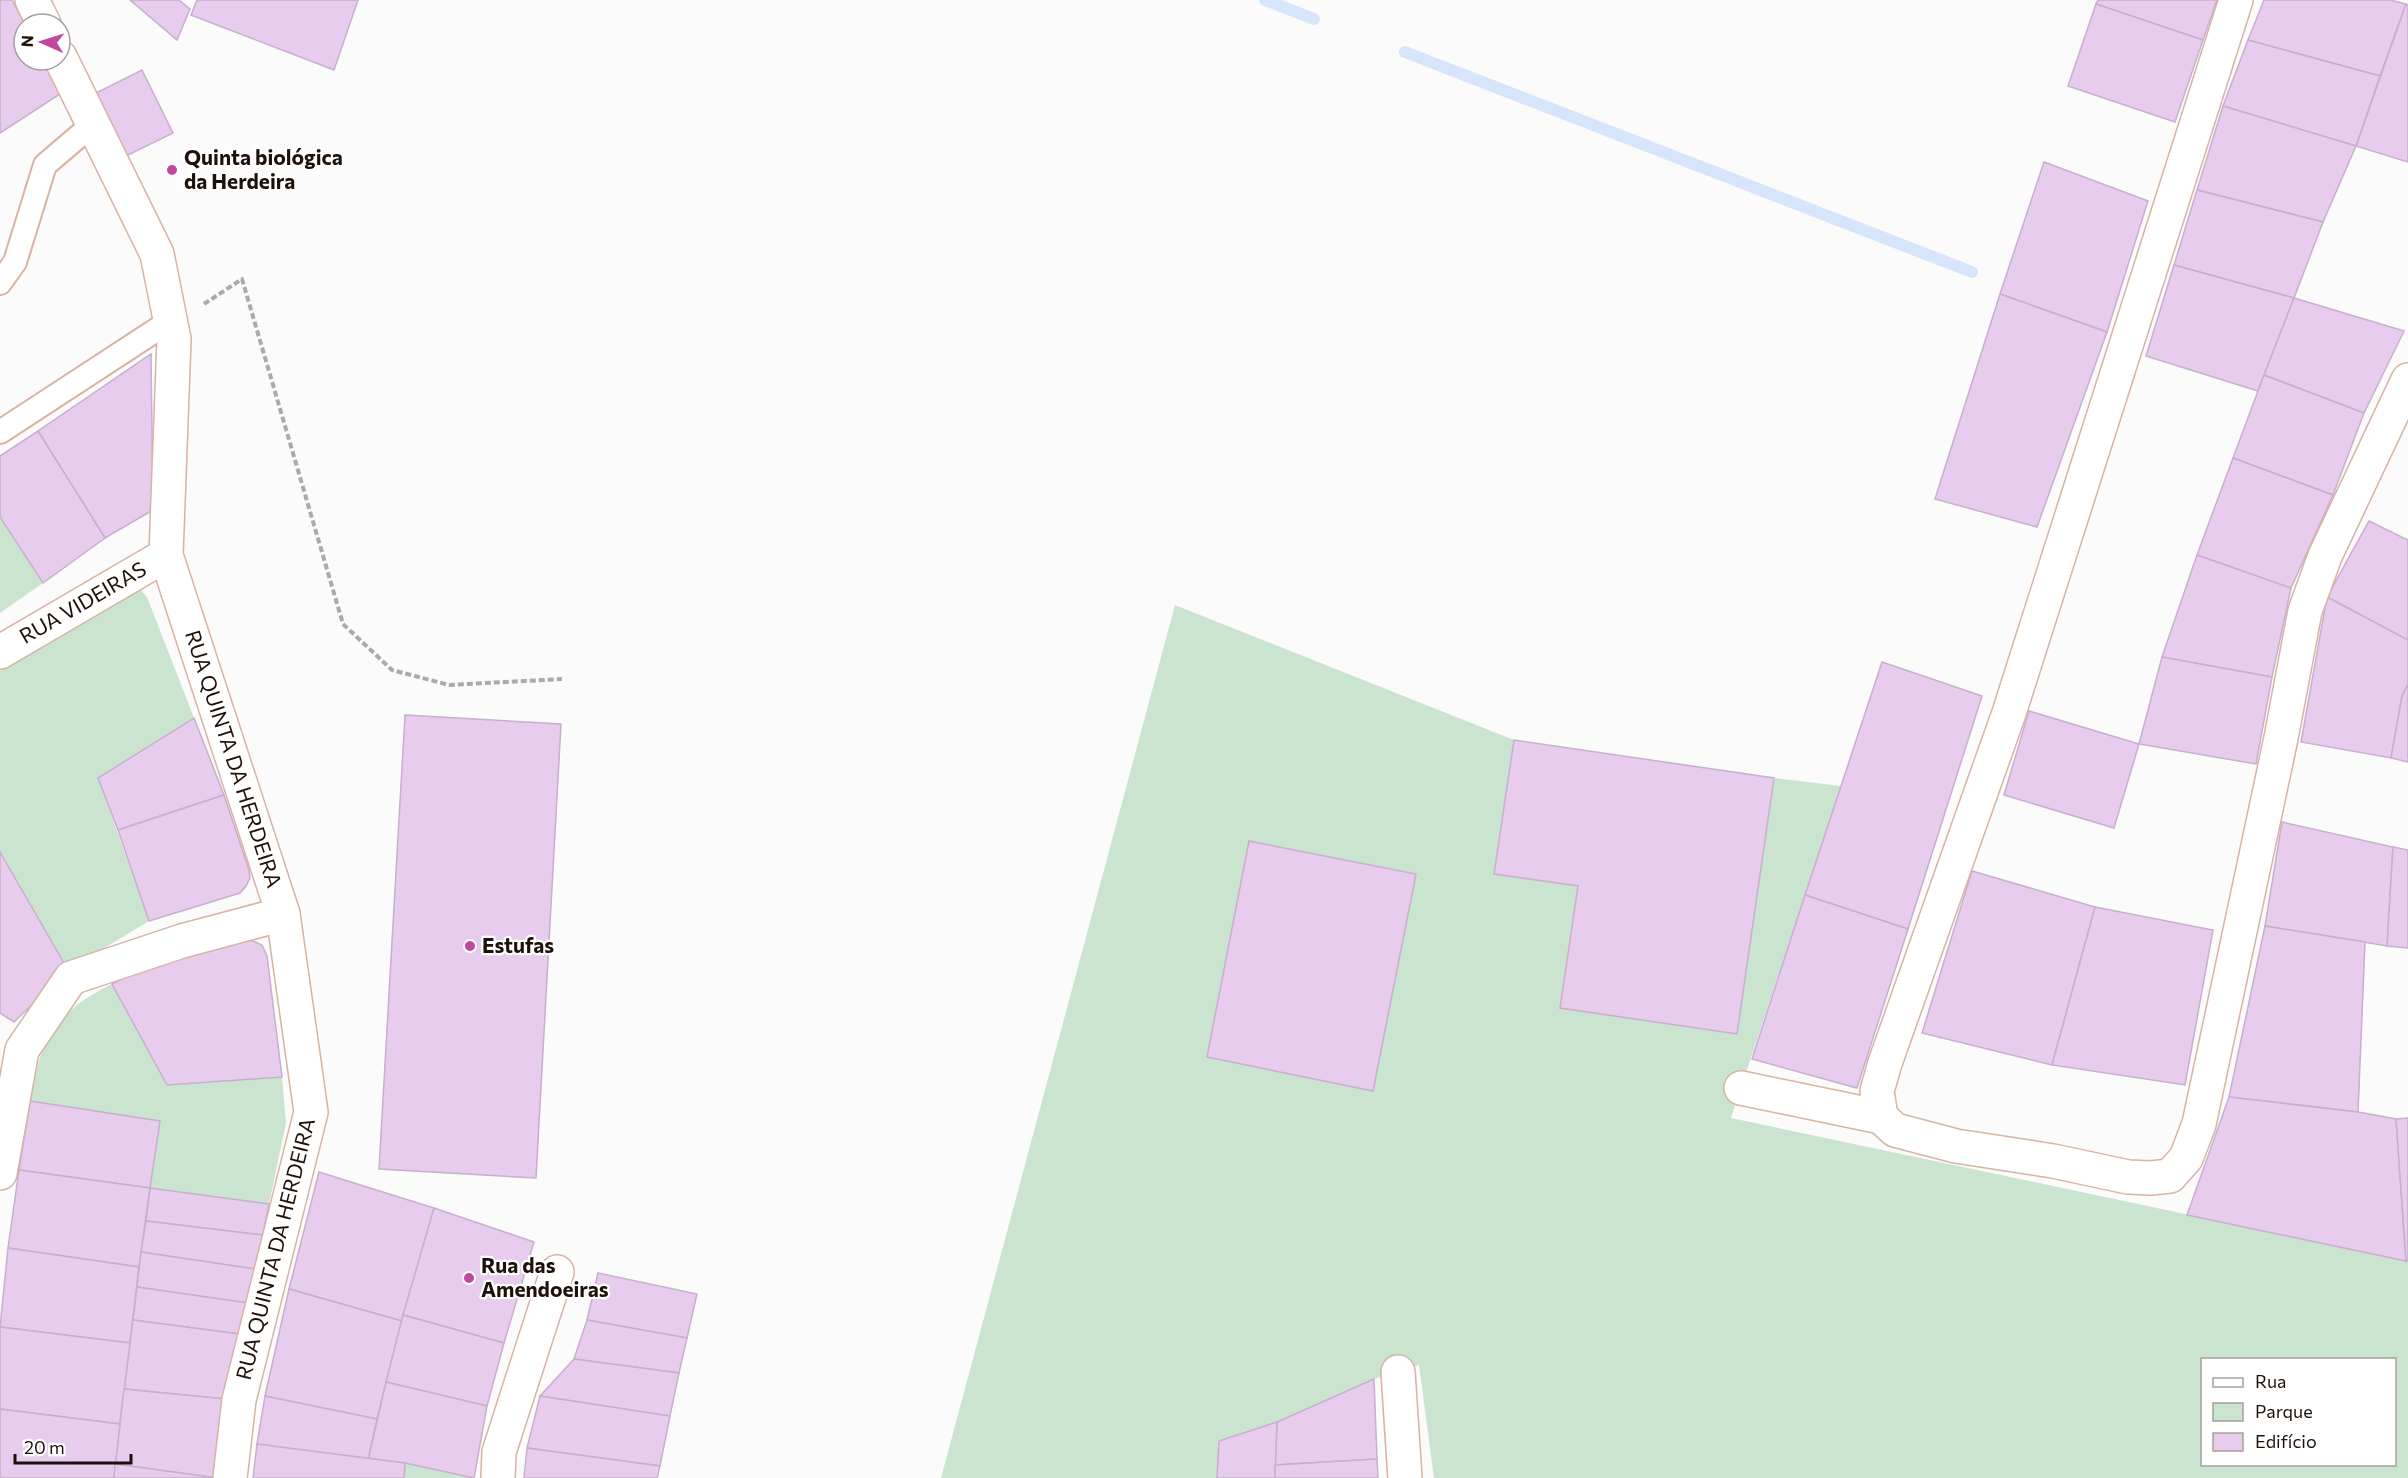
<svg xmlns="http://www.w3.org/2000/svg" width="2408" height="1478" font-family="Commissioner,sans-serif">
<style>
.green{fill:#cae4d0;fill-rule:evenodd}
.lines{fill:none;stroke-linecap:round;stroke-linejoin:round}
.stream{stroke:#d7e5fa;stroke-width:12}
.building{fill:#e7ccee;stroke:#c8afcd;stroke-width:1.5}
.lane-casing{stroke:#d8b3a1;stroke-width:26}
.street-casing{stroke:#d8b3a1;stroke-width:36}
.path{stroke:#ada9a7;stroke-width:4;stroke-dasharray:6 3;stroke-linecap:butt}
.lane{stroke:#fff;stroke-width:22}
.street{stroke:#fff;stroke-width:33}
.poi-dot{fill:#c0499f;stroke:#fff;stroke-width:2}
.labels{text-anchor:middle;stroke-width:4.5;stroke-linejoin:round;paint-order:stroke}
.poi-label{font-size:21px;font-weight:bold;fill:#1d110a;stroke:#fff;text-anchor:start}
.street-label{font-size:21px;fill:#1d110a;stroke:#fff}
</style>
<rect width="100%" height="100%" fill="#fbfbfb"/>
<g class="green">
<path d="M0,517L43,583L0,613Z"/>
<path d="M135,588L140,589L147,597L194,718L98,778L149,921L68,970L0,852V671L125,590Z"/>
<path d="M1175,605L1514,740L1494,873L1578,886L1561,1008L1737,1034L1774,778L1841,786L1731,1118L2408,1261V1478H1434L1419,1365L1374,1379L1277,1422L1219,1441L1217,1478H941ZM2202,1360H2394V1464H2202Z"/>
<path d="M112,984L167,1085L282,1077L286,1123L269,1204L150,1188L159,1121L30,1101C40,1040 55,1012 112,984Z"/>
<path d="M405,1463L474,1478H404Z"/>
</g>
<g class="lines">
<g class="stream">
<path d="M1265,0L1314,19"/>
<path d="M1405,52L1972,272"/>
</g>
</g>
<g class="building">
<path d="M0,0H12L25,24L24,60H43L60,94L0,133Z"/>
<path d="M130,0H179L190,9L177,40Z"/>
<path d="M197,0H358L334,70L191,15Z"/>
<path d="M2098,0H2217L2203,40L2096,4Z"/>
<path d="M2264,0H2390L2406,4L2380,76L2248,40Z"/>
<path d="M2096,4L2203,40L2175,122L2068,86Z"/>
<path d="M2406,4L2408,5V162L2356,146Z"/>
<path d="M2248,40L2380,76L2356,146L2223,106Z"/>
<path d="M142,70L173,133L122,158L94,94Z"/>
<path d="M2223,106L2356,146L2323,222L2197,190Z"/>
<path d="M2044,162L2148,201L2107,332L2000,294Z"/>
<path d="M2197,190L2323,222L2294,298L2174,265Z"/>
<path d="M2174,265L2294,298L2258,391L2146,356Z"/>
<path d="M2000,294L2107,332L2037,527L1935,499Z"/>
<path d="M2294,298L2404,331L2364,413L2264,375Z"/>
<path d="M151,354L153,510L105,538L38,431Z"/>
<path d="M2264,375L2364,413L2333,495L2233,458Z"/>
<path d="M38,431L105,538L43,583L0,517V456Z"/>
<path d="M2233,458L2333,495L2291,588L2197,555Z"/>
<path d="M2369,521L2408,540V640L2327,597Z"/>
<path d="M2197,555L2291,588L2272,677L2162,657Z"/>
<path d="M2327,597L2408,640V684L2402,696L2391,758L2301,742Z"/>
<path d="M2162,657L2272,677L2256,764L2139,744Z"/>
<path d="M1882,662L1982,696L1908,929L1805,895Z"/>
<path d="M2408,684V762L2391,758L2402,696Z"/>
<path d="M2029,711L2139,744L2114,828L2004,795Z"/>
<path d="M405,715L561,724L536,1178L379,1169Z"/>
<path d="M194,718L224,795L118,830L98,778Z"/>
<path d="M1514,740L1774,778L1737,1034L1560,1008L1578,886L1494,874Z"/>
<path d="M224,795L249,870L250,878L246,886L240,893L149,921L118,830Z"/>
<path d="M2282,822L2393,847L2387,946L2265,926Z"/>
<path d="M1249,841L1416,874L1373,1091L1207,1057Z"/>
<path d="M2393,847L2408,850V948L2387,946Z"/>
<path d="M0,852L68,970L14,1022L0,1013Z"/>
<path d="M1972,871L2095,907L2052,1065L1922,1033Z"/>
<path d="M1805,895L1908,929L1857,1088L1752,1059Z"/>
<path d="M2095,907L2213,930L2185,1085L2052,1065Z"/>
<path d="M2265,926L2365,942L2358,1112L2229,1097Z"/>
<path d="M251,940L262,945L267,956L282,1077L167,1085L112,984L147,966Z"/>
<path d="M2229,1097L2358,1112L2396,1119L2406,1261L2187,1215Z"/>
<path d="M30,1101L160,1121L150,1188L19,1170Z"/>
<path d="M2408,1118V1261H2406L2396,1119Z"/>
<path d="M19,1170L150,1188L139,1267L8,1248Z"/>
<path d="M319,1172L434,1208L402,1321L289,1289Z"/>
<path d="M150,1188L269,1204L263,1235L146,1221Z"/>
<path d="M434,1208L534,1242L504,1343L403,1315Z"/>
<path d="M146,1221L263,1235L255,1269L141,1252Z"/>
<path d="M8,1248L139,1267L130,1343L0,1327Z"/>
<path d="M141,1252L255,1269L248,1303L137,1287Z"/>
<path d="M598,1273L697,1294L687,1338L587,1320Z"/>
<path d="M137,1287L248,1303L239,1334L133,1320Z"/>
<path d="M289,1289L402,1321L377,1419L265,1396Z"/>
<path d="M403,1315L504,1343L487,1406L386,1382Z"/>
<path d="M133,1320L239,1334L225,1399L124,1389Z"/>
<path d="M587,1320L687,1338L679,1373L574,1359Z"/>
<path d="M0,1327L130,1343L120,1424L0,1409Z"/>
<path d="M574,1359L679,1373L670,1416L540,1396Z"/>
<path d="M1374,1379L1377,1459L1275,1465L1277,1422Z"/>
<path d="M386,1382L487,1406L474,1478L405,1463L368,1460Z"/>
<path d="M124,1389L225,1399L217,1478L115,1464Z"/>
<path d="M265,1396L377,1419L368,1460L257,1444Z"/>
<path d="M540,1396L670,1416L660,1466L527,1448Z"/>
<path d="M0,1409L120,1424L114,1478H0Z"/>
<path d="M1277,1422L1275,1478H1217L1219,1441Z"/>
<path d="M257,1444L405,1463L404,1478H253Z"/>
<path d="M527,1448L660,1466L657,1478H524Z"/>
<path d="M1377,1459L1378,1478H1275V1465Z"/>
<path d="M115,1464L217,1478H114Z"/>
</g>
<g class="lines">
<g class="lane-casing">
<g id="lane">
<path d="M0,283L15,262L45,165L93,124"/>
<path d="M0,432L170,321"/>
</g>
</g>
<g class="street-casing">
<g id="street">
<path d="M32,0L44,24"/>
<path d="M60,57L157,254L174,339L166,555L283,914L311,1112L239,1400L230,1478"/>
<path d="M0,652L166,555"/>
<path d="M1741,1088L1881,1117L1895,1130L1956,1146L2053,1161L2128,1177L2151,1178L2170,1176L2186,1158L2199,1124L2281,738L2305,611L2325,556L2408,380"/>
<path d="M1881,1117L1877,1091L1885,1063L2009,713L2236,0"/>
<path d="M0,1173L22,1050L71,978L182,941L283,914"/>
<path d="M1398,1372L1405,1478"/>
<path d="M498,1478L499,1452L557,1272"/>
</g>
</g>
<path class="path" d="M204,304L242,279L343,624L392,670L449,685L562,679"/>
<use href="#lane" class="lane"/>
<use href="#street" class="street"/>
</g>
<g class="poi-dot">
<circle cx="172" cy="170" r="6"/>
<circle cx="470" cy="946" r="6"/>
<circle cx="469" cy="1278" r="6"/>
</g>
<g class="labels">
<g class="poi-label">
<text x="184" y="165">Quinta biológica<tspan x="184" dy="24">da Herdeira</tspan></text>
<text x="482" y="953">Estufas</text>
<text x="481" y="1273">Rua das<tspan x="481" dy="24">Amendoeiras</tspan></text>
</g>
<g class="street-label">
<text transform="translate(83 603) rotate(-30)" y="7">RUA VIDEIRAS</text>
<text transform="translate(233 759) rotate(72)" y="7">RUA QUINTA DA HERDEIRA</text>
<text transform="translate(276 1249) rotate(-76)" y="7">RUA QUINTA DA HERDEIRA</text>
</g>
</g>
<rect x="2201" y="1358" width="195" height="108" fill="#ffffff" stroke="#a5a09d" stroke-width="1.5"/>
<rect x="2213" y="1378" width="30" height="9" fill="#ffffff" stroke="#a5a09d" stroke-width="1.5"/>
<text x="2255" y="1388" font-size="18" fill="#1d110a">Rua</text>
<rect x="2213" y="1403" width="30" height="18" fill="#cae4d0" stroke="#a5a09d" stroke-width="1.5"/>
<text x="2255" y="1418" font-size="18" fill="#1d110a">Parque</text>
<rect x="2213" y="1433" width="30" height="18" fill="#e7ccee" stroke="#a5a09d" stroke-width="1.5"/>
<text x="2255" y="1448" font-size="18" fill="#1d110a">Edifício</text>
<g transform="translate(42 42) rotate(273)"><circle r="28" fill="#ffffff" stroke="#a5a09d" stroke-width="1.5"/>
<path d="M0-4.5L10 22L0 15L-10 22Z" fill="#c0499f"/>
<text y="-9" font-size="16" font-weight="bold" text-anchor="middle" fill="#1d110a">N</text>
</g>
<path d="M15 1454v9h116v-9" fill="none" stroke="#1d110a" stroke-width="3"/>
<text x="24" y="1454" font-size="18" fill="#1d110a" stroke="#ffffff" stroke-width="4.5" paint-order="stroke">20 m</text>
</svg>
